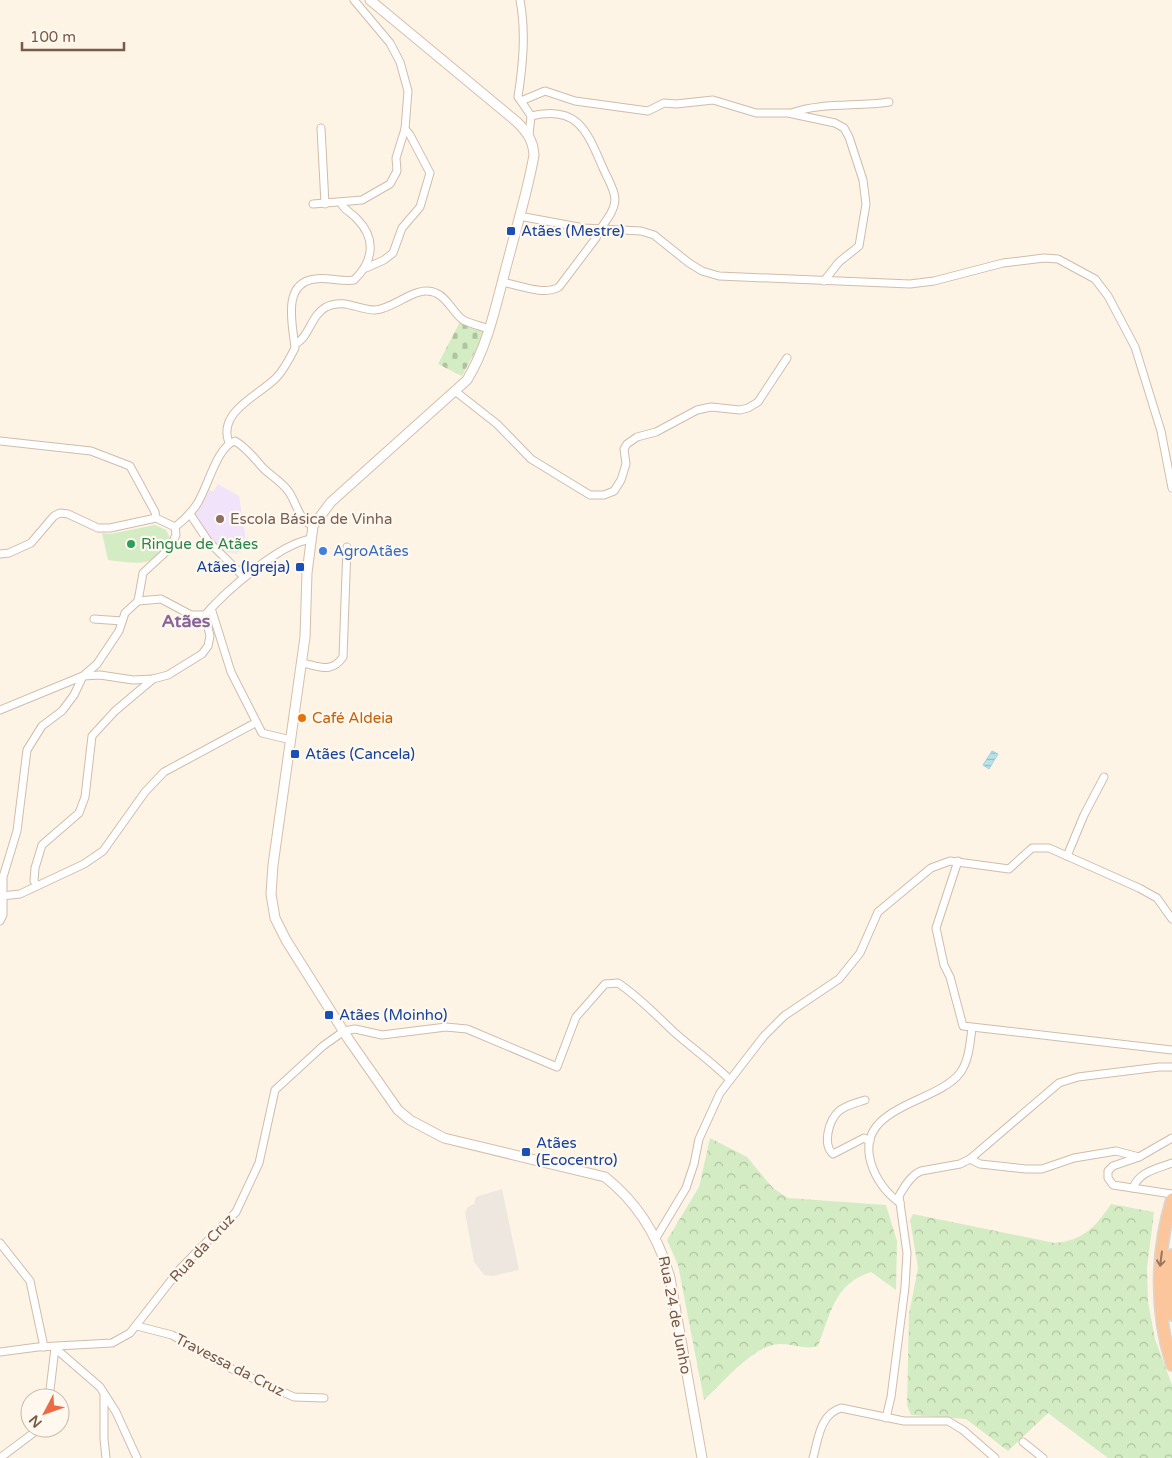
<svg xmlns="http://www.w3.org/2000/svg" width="1172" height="1458" font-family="'Varela Round',sans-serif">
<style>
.industrial{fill:#eee7e0}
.education{fill:#f1e3fa}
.forest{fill:url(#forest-crowns)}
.cemetery{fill:url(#cemetery-stones)}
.green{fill:#d4ecc4}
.water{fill:url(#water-rules);stroke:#9fd2db}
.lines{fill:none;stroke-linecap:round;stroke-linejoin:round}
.minor-casing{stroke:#d0bcab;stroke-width:9}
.secondary-casing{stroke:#d6beab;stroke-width:11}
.trunk-casing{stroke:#dcd4d0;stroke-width:14}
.minor{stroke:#fff;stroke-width:7}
.secondary{stroke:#fff;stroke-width:9}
.trunk{stroke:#fcc69c;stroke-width:11}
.oneway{stroke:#9a755e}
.transit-dot{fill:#1a4fb4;stroke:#fff8ee;stroke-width:2}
.education-dot{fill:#8d6e63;stroke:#fff8ee;stroke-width:2}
.leisure-dot{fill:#2e9e5b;stroke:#fff8ee;stroke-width:2}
.shop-dot{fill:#3f7fe0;stroke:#fff8ee;stroke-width:2}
.food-dot{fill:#e8710a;stroke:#fff8ee;stroke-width:2}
.labels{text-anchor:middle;stroke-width:4.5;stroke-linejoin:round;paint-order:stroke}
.transit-label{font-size:15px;fill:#164399;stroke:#fff8ee;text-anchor:start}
.education-label{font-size:15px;fill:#785e54;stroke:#fff8ee;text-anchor:start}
.leisure-label{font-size:15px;fill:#27864d;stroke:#fff8ee;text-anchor:start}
.shop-label{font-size:15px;fill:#366cbe;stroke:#fff8ee;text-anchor:start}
.food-label{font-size:15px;fill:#c56008;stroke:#fff8ee;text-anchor:start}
.street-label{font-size:15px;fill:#795a49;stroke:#fff8ee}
.quarter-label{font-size:18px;font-weight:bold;fill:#89659c;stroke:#fff8ee}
</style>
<defs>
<pattern id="forest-crowns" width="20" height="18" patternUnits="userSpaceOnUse" patternTransform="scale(1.25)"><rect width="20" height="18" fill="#d4ecc4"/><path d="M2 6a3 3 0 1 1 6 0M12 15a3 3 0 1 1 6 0" fill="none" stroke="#b1c2a1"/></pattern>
<pattern id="cemetery-stones" width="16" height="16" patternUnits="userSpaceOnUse" patternTransform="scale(1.25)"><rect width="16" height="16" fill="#d4ecc4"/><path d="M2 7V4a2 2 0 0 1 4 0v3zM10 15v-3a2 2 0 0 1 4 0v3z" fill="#b1c2a1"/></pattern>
<pattern id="water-rules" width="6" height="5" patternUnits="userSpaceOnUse" patternTransform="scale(1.25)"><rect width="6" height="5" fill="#b9e2e8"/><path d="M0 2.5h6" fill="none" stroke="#9bbabe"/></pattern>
</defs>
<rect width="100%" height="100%" fill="#fdf4e6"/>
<path class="industrial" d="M502,1189L519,1270L493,1276L484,1275L474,1262L465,1212L468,1207L474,1204L476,1197Z"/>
<path class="education" d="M218,484L239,496L245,534L244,547L236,554L227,552L210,540L193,516L210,490L213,492Z"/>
<g class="forest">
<path d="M710,1138L747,1157L773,1188L788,1198L886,1205L897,1241L896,1290L871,1272C834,1284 831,1313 818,1346C803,1351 788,1341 773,1345C750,1350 721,1384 704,1400L678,1265L667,1240L699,1187Z"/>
<path d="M1111,1204L1154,1212L1147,1268L1148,1302L1155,1339L1172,1385V1458H1108L1048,1413L1008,1451L966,1419L911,1415L907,1405L909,1314L918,1268L910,1220L913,1214L1055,1243C1084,1240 1095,1227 1111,1204Z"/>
</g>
<path class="cemetery" d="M461,320L483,330L484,335L462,376L438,364Z"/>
<path class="green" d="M155,525L166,530L170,538C157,570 136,563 108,560L102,533L110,534Z"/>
<path class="water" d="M992,751L998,754L989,769L983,765Z"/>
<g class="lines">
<g class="minor-casing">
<g id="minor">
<path d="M520,0C526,32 523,64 518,97L521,101"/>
<path d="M791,113C823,102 856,107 889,102"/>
<path d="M321,128L325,204"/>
<path d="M529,135L531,116L521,101L545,91L575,101L648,111L664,103L676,104L713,100L756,113H788L835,123L844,128L849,137L863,180L866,204L859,246L839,262L824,281"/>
<path d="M313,204L362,200L390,184L397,171L396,158L405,129L408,91L400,62L390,43L354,0"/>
<path d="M519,216L584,228L641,231L654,235L689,263L702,271L719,276L910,284L934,281L1003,263L1044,258L1058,259L1095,279L1108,296L1135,347L1161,431L1172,488"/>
<path d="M366,268L384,260L393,253L402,228L420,207L430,173L410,135L405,129"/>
<path d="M502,282C519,285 544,296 559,287L596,238C601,224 614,215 615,200C615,189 607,178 603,168C587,131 578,105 531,116"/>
<path d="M295,344C310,337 310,316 326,307C344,298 358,310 375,310C395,309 416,284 436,293C448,298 453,313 463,320C471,324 481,326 489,329"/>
<path d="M455,391L497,424L531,459L590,495H604L614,491L621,480L626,464L624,449L627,444L637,437L656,432L697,410L711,407L740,410L748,408L758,402L787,358"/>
<path d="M0,441L91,451L130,466L155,512L156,518"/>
<path d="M229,443C217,412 258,396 276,378C284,370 290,358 295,348C293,326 281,283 315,279C328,277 341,282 354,280C373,262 377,239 357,219C352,213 344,210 341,203"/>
<path d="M190,514L208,541L244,577"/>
<path d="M175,527C183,521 191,513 197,504C208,487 217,446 235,441C247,448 254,458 263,468C271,476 282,482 289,492C297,504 298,519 313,526"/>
<path d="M0,554L9,553L31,543L54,516L60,513L68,514L98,528H110L156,518L175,527L176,535L170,548L143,573L138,601L125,613L119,631L97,664L83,676L74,695L62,711L42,726L27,750L17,831L3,877V915L0,921"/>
<path d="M138,601L161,599L191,615H205"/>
<path d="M211,608L231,672L262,733L291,740"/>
<path d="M94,619L122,621"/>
<path d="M302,663C320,666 331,674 343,657L347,547"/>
<path d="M0,710L83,676L100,675L133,680L153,679L168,675L202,654L208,646L210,636L205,615C226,591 279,544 311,539"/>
<path d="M1067,856L1084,815L1104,777"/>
<path d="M958,861L936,928L944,965L950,977L963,1026L1172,1050"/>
<path d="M37,886L34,881L35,868L42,845L79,813L85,797L92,736L115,711L153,679"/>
<path d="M2,896L20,894L84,864L103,851L145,792L164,772L255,723"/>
<path d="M865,1100C856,1103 846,1105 839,1111C829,1120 822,1144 833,1154L864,1138L870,1141"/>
<path d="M1172,1138L1139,1157L1113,1166L1108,1171V1178L1113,1185L1172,1194"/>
<path d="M970,1159L980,1164L1026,1169H1042L1074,1158L1116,1151L1139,1157"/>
<path d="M1133,1188C1139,1172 1156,1169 1172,1163"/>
<path d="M900,1203C886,1193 876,1179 871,1163C854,1106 936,1104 960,1073C969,1061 970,1043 972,1028"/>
<path d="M656,1238L686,1188L694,1164L699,1139L720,1093L764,1036L784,1016L839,979L860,953L878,912L931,868L950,861L1009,869L1032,848H1049L1139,888L1157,898L1172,919"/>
<path d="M0,1243L30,1281L44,1347"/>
<path d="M137,1326L172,1335L232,1369L294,1397L324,1398"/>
<path d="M55,1348L100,1387L116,1412L137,1458"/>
<path d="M0,1352L38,1347L112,1343L130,1333L180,1269L236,1212L259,1163L275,1090L323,1046L344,1031L355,1029L382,1035L446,1027L467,1029L557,1067L576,1017L605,984L618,983C639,997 656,1015 674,1032C692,1048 712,1062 730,1080"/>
<path d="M104,1396V1439L106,1458"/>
<path d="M49,1398L55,1348"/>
<path d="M886,1418L891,1397L905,1287L907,1253L899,1196C904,1187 911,1175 921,1171L960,1164L970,1159L1059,1083L1078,1077L1159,1067H1172"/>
<path d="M1023,1442L1043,1458"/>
<path d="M0,1458L40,1428"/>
<path d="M813,1458C818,1440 820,1414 841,1408L904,1421H948L963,1430L995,1458"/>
</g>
</g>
<g class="secondary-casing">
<path id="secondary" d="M370,0L517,122C527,132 533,140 534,155C528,190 517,225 508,260C497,300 489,344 467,380L331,502L313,526L307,573L305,637L273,865L271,894L275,918L286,940L349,1040L398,1110L410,1120L444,1138L605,1177C638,1203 659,1238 670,1278L702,1458"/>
</g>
<g class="trunk-casing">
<g id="trunk">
<path d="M1172,1199C1156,1253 1155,1311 1172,1365"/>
<path d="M1172,1255L1170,1278L1172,1315"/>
</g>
</g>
<use href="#minor" class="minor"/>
<use href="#secondary" class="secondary"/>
<use href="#trunk" class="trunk"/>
</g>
<defs><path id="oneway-shaft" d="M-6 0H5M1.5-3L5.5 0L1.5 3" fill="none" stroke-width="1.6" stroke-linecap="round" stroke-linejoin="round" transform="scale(1.25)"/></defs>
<use class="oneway" href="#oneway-shaft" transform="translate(1161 1259) rotate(97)"/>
<g class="transit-dot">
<rect x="506" y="226" width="10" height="10" rx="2.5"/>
<rect x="295" y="562" width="10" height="10" rx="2.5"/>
<rect x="290" y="749" width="10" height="10" rx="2.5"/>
<rect x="324" y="1010" width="10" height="10" rx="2.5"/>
<rect x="521" y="1147" width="10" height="10" rx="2.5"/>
</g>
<circle class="education-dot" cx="220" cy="519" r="5"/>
<circle class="leisure-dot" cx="131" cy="544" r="5"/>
<circle class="shop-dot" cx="323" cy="551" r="5"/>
<circle class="food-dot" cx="302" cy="718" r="5"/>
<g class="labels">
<g class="transit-label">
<text x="521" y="236">Atães (Mestre)</text>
<text x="290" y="572" text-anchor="end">Atães (Igreja)</text>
<text x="305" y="759">Atães (Cancela)</text>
<text x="339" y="1020">Atães (Moinho)</text>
<text x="536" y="1148">Atães<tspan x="536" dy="17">(Ecocentro)</tspan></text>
</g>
<g class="education-label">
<text x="230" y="524">Escola Básica de Vinha</text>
</g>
<g class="leisure-label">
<text x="141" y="549">Ringue de Atães</text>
</g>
<g class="shop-label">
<text x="333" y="556">AgroAtães</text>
</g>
<g class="food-label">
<text x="312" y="723">Café Aldeia</text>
</g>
<g class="street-label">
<text transform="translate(202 1248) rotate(-47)" y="5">Rua da Cruz</text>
<text transform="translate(675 1315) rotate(79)" y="5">Rua 24 de Junho</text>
<text transform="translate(230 1365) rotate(27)" y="5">Travessa da Cruz</text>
</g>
<g class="quarter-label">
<text x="186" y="627">Atães</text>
</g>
</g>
<g transform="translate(45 1413) rotate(229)"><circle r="24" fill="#fff8ee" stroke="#c9b9ac"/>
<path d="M0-4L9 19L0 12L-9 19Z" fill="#ed6a46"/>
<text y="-8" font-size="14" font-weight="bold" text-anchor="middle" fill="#795a49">N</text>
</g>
<path d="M22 42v8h102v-8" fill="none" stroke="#795a49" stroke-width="2.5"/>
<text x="30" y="42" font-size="15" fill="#795a49" stroke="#fff8ee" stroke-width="4" paint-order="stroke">100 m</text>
</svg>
